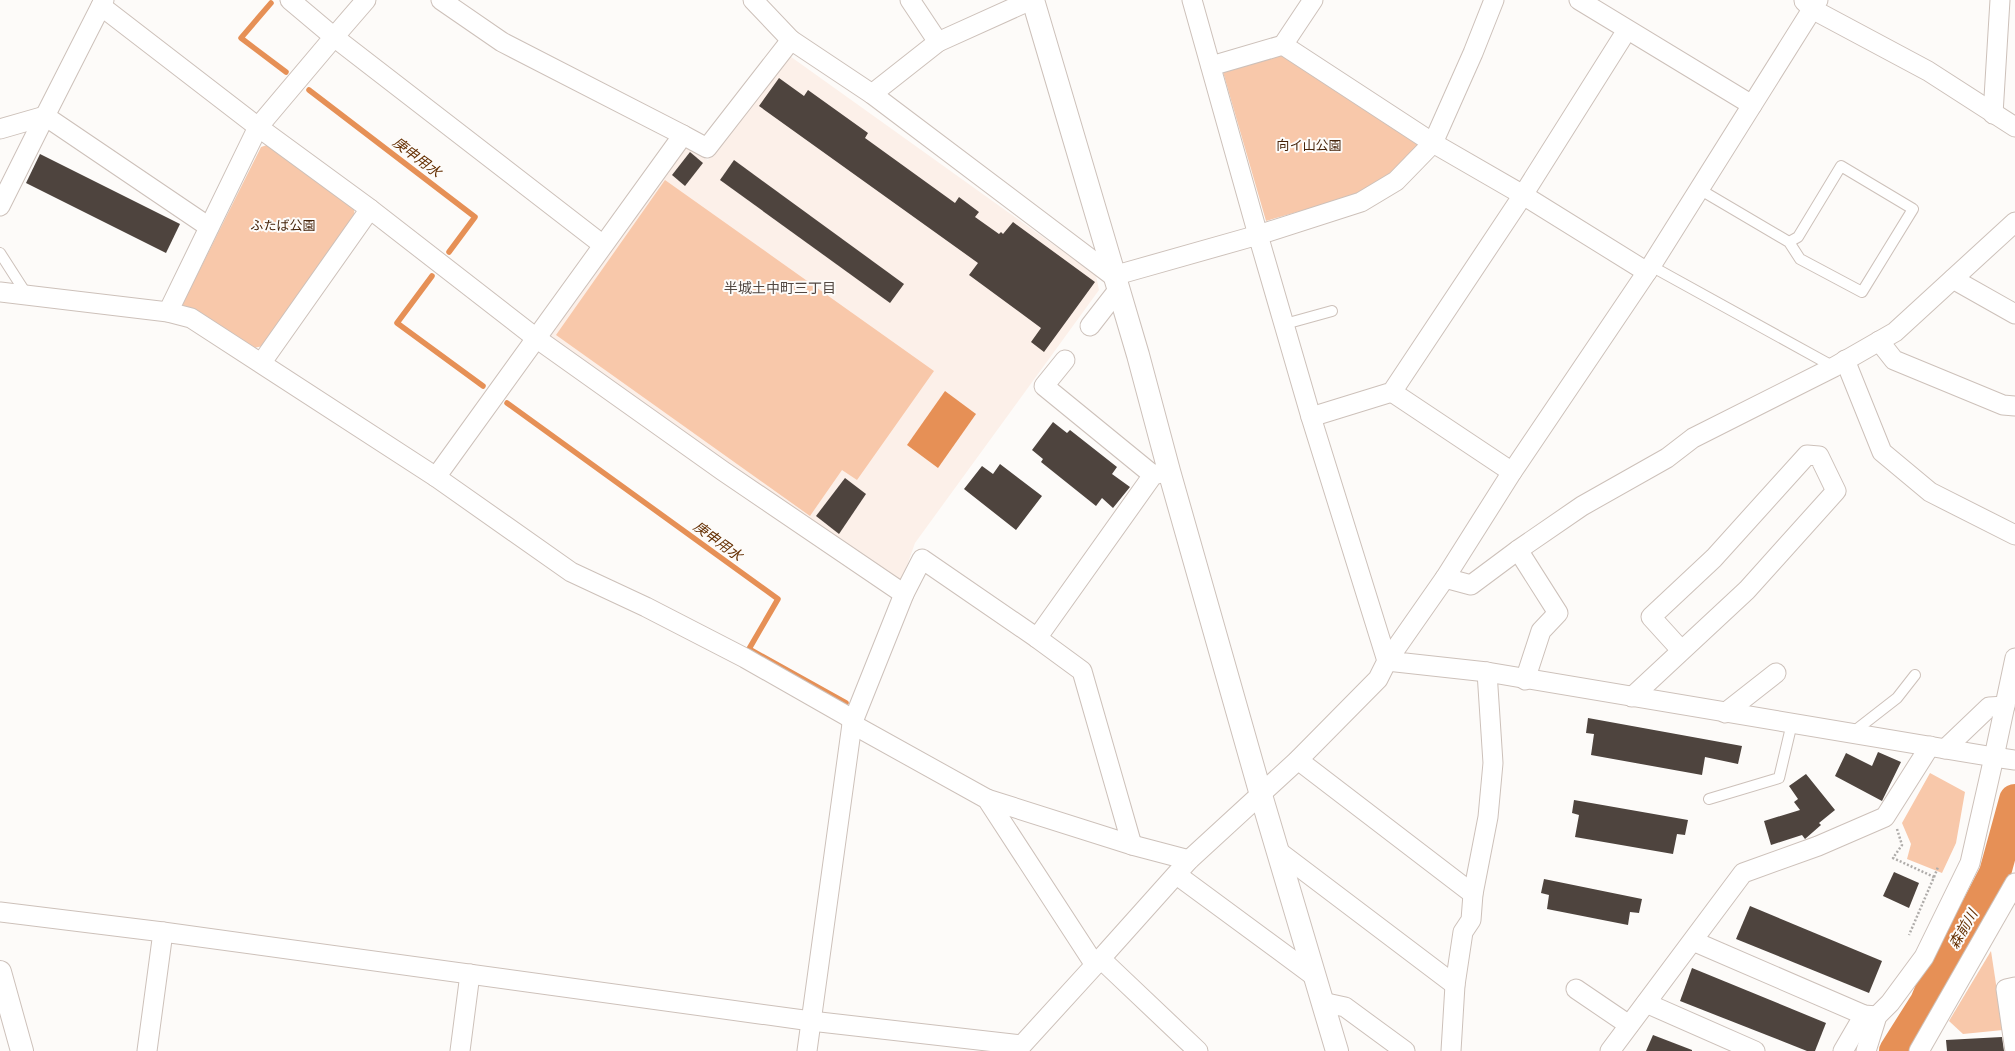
<svg xmlns="http://www.w3.org/2000/svg" width="2015" height="1051" font-family="'Fira Sans Condensed','Noto Sans JP',sans-serif">
<style>
.built{fill:#fcf0e9}
.green{fill:#f8c8aa}
.water{fill:#e69056}
.lines{fill:none;stroke-linecap:round;stroke-linejoin:round}
.stream{stroke:#e69056;stroke-width:5.5}
.river{stroke:#e69056;stroke-width:32}
.building{fill:#4e443e}
.service-casing{stroke:#cdc1ba;stroke-width:12}
.minor-casing{stroke:#cdc1ba;stroke-width:21}
.tertiary-casing{stroke:#cdc1ba;stroke-width:24}
.secondary-casing{stroke:#cdc1ba;stroke-width:24}
.path{stroke:#afacaa;stroke-width:2.5;stroke-dasharray:2 2;stroke-linecap:butt}
.service{stroke:#fff;stroke-width:10}
.minor{stroke:#fff;stroke-width:19}
.tertiary{stroke:#fff;stroke-width:22}
.secondary{stroke:#fff;stroke-width:22}
.labels{text-anchor:middle;stroke-width:4;stroke-linejoin:round;paint-order:stroke}
.park-label{font-size:13px;fill:#46240b;stroke:#fdfbf9}
.water-label{font-size:14px;font-style:italic;fill:#642e00;stroke:#fdfbf9}
.neighbourhood-label{font-size:14px;fill:#524842;stroke:#fdfbf9}
</style>
<rect width="100%" height="100%" fill="#fdfbf9"/>
<path class="built" d="M787,54L1096,275L1099,290L915,543L902,580L894,585L548,336L685,147L708,160Z"/>
<g class="green">
<path d="M1281,55L1421,145L1391,176L1356,195L1266,221L1223,72Z"/>
<path d="M270,144L354,209L355,218L263,346L254,348L210,319L182,305L261,147Z"/>
<path d="M665,180L934,371L857,480L842,470L810,516L556,335Z"/>
<path d="M1930,773L1965,792L1956,843L1942,873L1907,859L1911,844L1902,823Z"/>
<path d="M1991,951L2003,1030L1963,1034L1949,1021Z"/>
</g>
<path class="water" d="M945,391L976,414L938,468L907,445Z"/>
<g class="lines">
<g class="stream">
<path d="M271,3L241,38L286,72"/>
<path d="M309,90L475,217L449,252"/>
<path d="M432,276L397,323L483,386"/>
<path d="M507,403L778,599L749,649L846,703"/>
</g>
<path class="river" d="M1895,1051L1926,1002L1941,966L1977,908L1995,873L2015,800"/>
</g>
<g class="building">
<path d="M779,78L804,96L808,90L868,133L865,138L955,203L959,197L979,212L975,217L999,234L1001,232L1003,234L1013,222L1095,282L1044,352L1031,342L1041,328L969,275L978,263L759,106Z"/>
<path d="M690,152L703,163L685,186L672,175Z"/>
<path d="M40,154L180,224L166,253L26,183Z"/>
<path d="M734,160L904,284L890,303L720,180Z"/>
<path d="M1053,422L1067,433L1070,430L1117,467L1112,474L1130,487L1113,508L1102,498L1096,506L1041,462L1043,459L1032,450Z"/>
<path d="M1000,464L1042,496L1016,530L964,489L982,466L993,474Z"/>
<path d="M845,478L866,494L839,534L816,516Z"/>
<path d="M1588,718L1742,746L1738,764L1705,757L1702,775L1591,755L1594,734L1586,733Z"/>
<path d="M1878,752L1901,762L1882,801L1835,776L1846,753L1872,766Z"/>
<path d="M1806,774L1835,810L1819,823L1821,825L1805,839L1802,835L1771,845L1764,821L1800,810L1794,802L1798,799L1789,786Z"/>
<path d="M1574,800L1688,820L1685,835L1677,834L1673,854L1575,837L1579,815L1572,813Z"/>
<path d="M1894,872L1919,883L1909,908L1883,896Z"/>
<path d="M1544,879L1642,899L1639,913L1630,912L1628,925L1547,909L1549,895L1541,893Z"/>
<path d="M1750,906L1882,961L1869,993L1736,939Z"/>
<path d="M1692,968L1826,1023L1815,1051H1807L1680,1001Z"/>
<path d="M1653,1035L1692,1050V1051H1646Z"/>
<path d="M2002,1037L2004,1051H1947L1946,1040Z"/>
</g>
<g class="lines">
<g class="service-casing">
<g id="service">
<path d="M1699,189L1789,242L1800,259L1862,292L1913,209L1841,166L1798,237L1789,242"/>
<path d="M0,253L27,295"/>
<path d="M1651,266L1834,367"/>
<path d="M1285,324L1332,311"/>
<path d="M1852,733L1897,698L1915,675"/>
<path d="M1709,799L1779,778L1792,723"/>
</g>
</g>
<g class="minor-casing">
<g id="minor">
<path d="M104,0L45,116L209,227"/>
<path d="M366,0L334,37L603,245"/>
<path d="M441,0L502,42L683,135"/>
<path d="M753,0L791,40"/>
<path d="M910,0L938,42"/>
<path d="M1192,0L1258,235L1361,202L1396,181L1433,143L1473,53L1494,0"/>
<path d="M1579,0L1752,105"/>
<path d="M1818,0L1651,266L1512,472L1445,578L1387,661L1487,672L1994,757L2015,658"/>
<path d="M1804,1L1812,9L1928,71L2015,127"/>
<path d="M101,6L258,127L370,209L536,338L723,471L904,594"/>
<path d="M1283,45L1433,143L1523,195L1647,272"/>
<path d="M1211,66L1283,45L1313,0"/>
<path d="M872,94L938,42L1031,0"/>
<path d="M1993,114L2000,0"/>
<path d="M0,129L45,116"/>
<path d="M0,206L45,116"/>
<path d="M1953,279L2015,314"/>
<path d="M0,292L168,312L191,318L436,477L571,572L646,607L745,658L854,720"/>
<path d="M168,312L258,127L334,37L290,0"/>
<path d="M1090,326L1118,290"/>
<path d="M1879,341L1894,360L2003,405L2015,406"/>
<path d="M1065,360L1044,386L1153,475"/>
<path d="M1845,360L1882,452L1930,492L2015,535"/>
<path d="M262,362L370,209"/>
<path d="M1392,392L1512,472"/>
<path d="M1311,417L1392,392L1523,195L1627,30"/>
<path d="M436,477L683,135L707,148L791,40L872,94L1113,276L1258,235L1311,417L1387,661L1378,679L1298,760L1189,860L1095,965"/>
<path d="M1518,550L1558,613L1541,631L1525,680"/>
<path d="M1445,578L1471,585L1518,550L1582,506L1667,458L1693,438L1834,367L1895,332L2015,222"/>
<path d="M1632,697L1747,590L1836,491L1819,456L1807,455L1714,558L1651,617L1681,650"/>
<path d="M1725,713L1776,673"/>
<path d="M1945,749L1989,707L2005,706"/>
<path d="M1298,760L1473,894"/>
<path d="M987,799L1132,845L1082,671L1037,638"/>
<path d="M1132,845L1189,860"/>
<path d="M1278,851L1455,985"/>
<path d="M1177,875L1314,976"/>
<path d="M0,912L163,932L811,1021L1022,1045L1095,965L987,799L852,724"/>
<path d="M1693,941L1864,1015L1877,1016"/>
<path d="M1101,959L1198,1051"/>
<path d="M1576,989L1629,1025"/>
<path d="M1322,1002L1345,1007L1405,1051"/>
<path d="M1646,1003L1755,1051"/>
<path d="M147,1051L163,932"/>
<path d="M460,1051L470,974"/>
<path d="M807,1051L852,724L904,594L922,559L1037,638L1153,475L1169,471"/>
<path d="M1451,1051L1455,985L1463,932L1471,920L1473,894L1488,817L1493,763L1487,672"/>
<path d="M1610,1051L1743,873L1818,846L1885,817L1930,746"/>
<path d="M1843,1051L1864,1015"/>
<path d="M1866,1051L1877,1016L1890,1003L1924,957L1970,863L1994,757L2015,760"/>
<path d="M1919,1051L2015,883"/>
<path d="M2015,1051L2006,989L2015,987"/>
</g>
</g>
<g class="tertiary-casing">
<path id="tertiary" d="M1033,0L1138,355L1169,471L1261,795L1337,1051"/>
</g>
<g class="secondary-casing">
<path id="secondary" d="M0,972L22,1051"/>
</g>
<g class="path">
<path d="M1897,829L1902,845L1893,858L1934,877L1909,935"/>
<path d="M1934,877L1938,867"/>
</g>
<use href="#service" class="service"/>
<use href="#minor" class="minor"/>
<use href="#tertiary" class="tertiary"/>
<use href="#secondary" class="secondary"/>
</g>
<g class="labels">
<g class="park-label">
<text x="1309" y="150">向イ山公園</text>
<text x="283" y="230">ふたば公園</text>
</g>
<g class="water-label">
<text transform="translate(417 157) rotate(37)" y="5">庚申用水</text>
<text transform="translate(718 541) rotate(36)" y="5">庚申用水</text>
<text transform="translate(1963 929) rotate(-60)" y="5">森前川</text>
</g>
<g class="neighbourhood-label">
<text x="780" y="293">半城土中町三丁目</text>
</g>
</g>
</svg>
